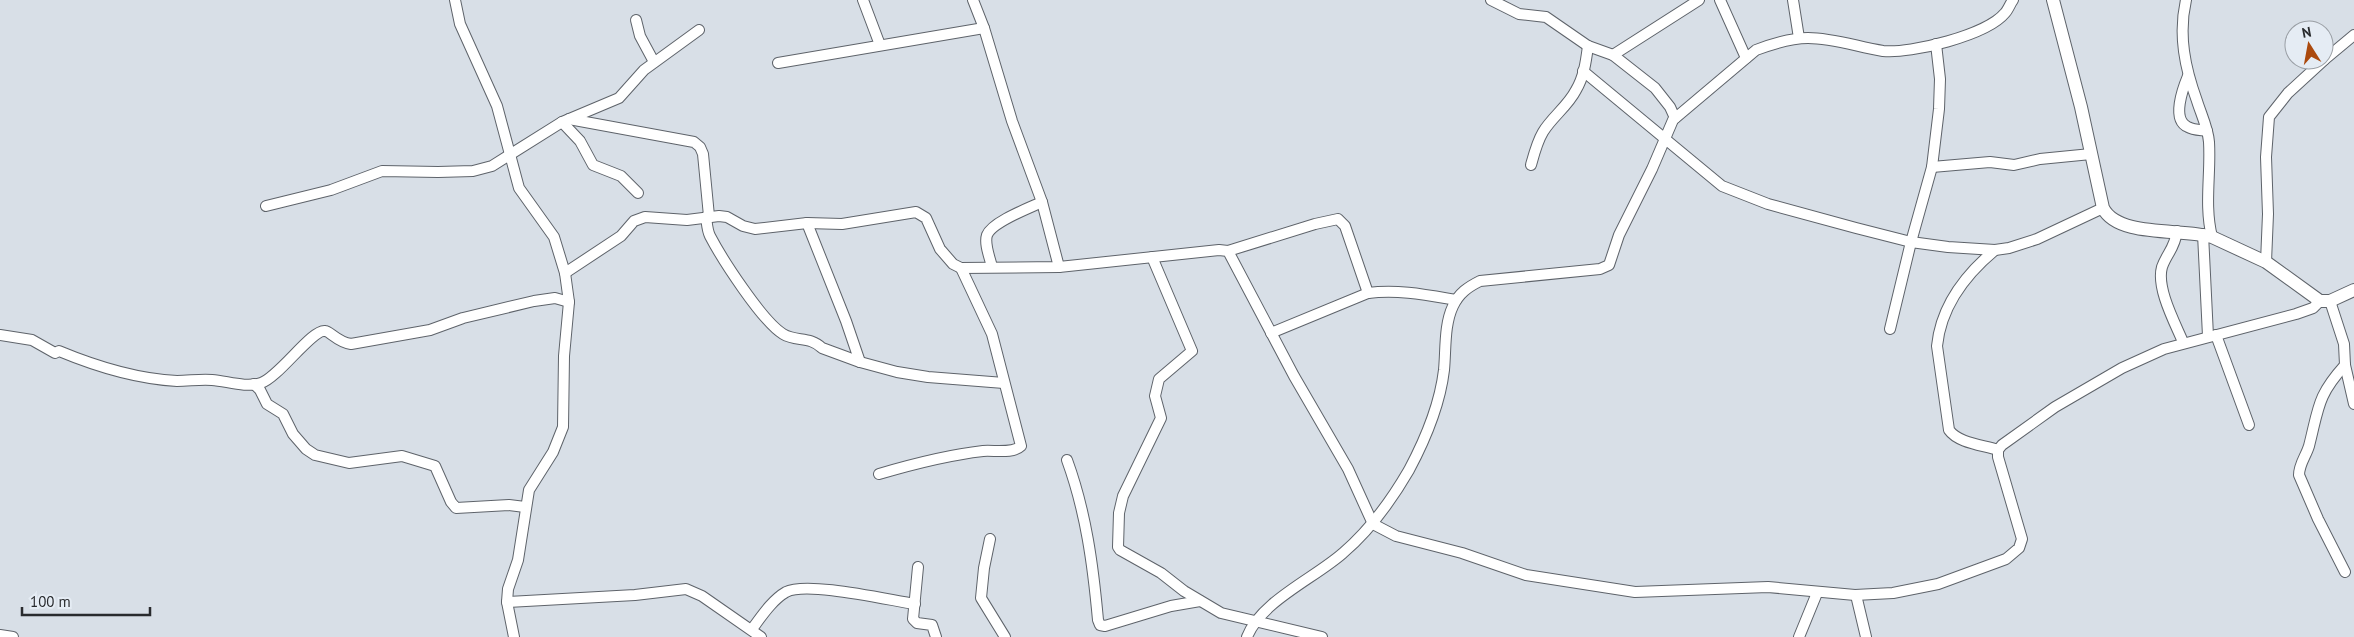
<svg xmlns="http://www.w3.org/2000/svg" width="2354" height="637" font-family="'PT Sans',sans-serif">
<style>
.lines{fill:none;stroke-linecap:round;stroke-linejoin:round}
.minor-casing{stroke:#5e636a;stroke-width:12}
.tertiary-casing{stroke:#5e636a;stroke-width:14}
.minor{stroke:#fff;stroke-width:10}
.tertiary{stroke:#fff;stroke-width:12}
</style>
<rect width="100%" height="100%" fill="#d8dfe7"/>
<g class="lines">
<g class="minor-casing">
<g id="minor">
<path d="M455,0L460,24L497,106L519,188L554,237L565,273L569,302L564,356L563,427L553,452L529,490L518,560L508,589L507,602L514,637"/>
<path d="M863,0L880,45"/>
<path d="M973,0L984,28L1012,121L1042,202L1059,267"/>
<path d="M1491,0L1519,14L1546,17L1588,46L1613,55L1655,88L1670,107L1675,118"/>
<path d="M1720,0L1746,58"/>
<path d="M1793,0L1799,38"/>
<path d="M2186,0C2178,35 2185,68 2197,101C2201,114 2208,128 2209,142C2211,174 2204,205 2212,237"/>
<path d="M636,20L640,36L654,62"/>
<path d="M1613,55L1699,0"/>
<path d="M2324,60L2354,35"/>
<path d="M778,63L984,28"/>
<path d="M1583,71L1722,186L1768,204L1856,228L1911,242L1948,247L1995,250L2009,248L2037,239L2103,208"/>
<path d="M2188,76C2183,88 2171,120 2188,127C2193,130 2201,130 2207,131"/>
<path d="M569,119L694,142L700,147L703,154L709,216"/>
<path d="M562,122L580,141L593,165L621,176L638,193"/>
<path d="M1531,165C1534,154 1537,142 1543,132C1552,117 1568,106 1576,90C1584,77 1586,61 1588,46"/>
<path d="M1932,167L1990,162L2014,165L2040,159L2091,154"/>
<path d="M266,206L331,190L382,171L438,172L473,171L492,166L562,122L619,98L644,70L699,30"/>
<path d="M706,217C707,223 707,230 710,236C722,259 762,321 783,334C796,342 810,336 822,348L860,362L897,372L928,377L1004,383"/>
<path d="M807,223L846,321L860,362"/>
<path d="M2177,231C2175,248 2167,253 2162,267C2156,288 2175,323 2183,342"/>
<path d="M2203,234L2208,336"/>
<path d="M1995,250C1965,275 1941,306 1937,346L1949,430C1958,443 1983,445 1998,450"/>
<path d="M1228,251L1315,224L1338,219L1345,226L1368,293"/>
<path d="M1152,257L1192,351L1159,379L1155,396L1161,418L1123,496L1119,513L1118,547L1120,550L1161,573L1184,591L1221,613L1322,637"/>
<path d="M2266,262L2268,214L2266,157L2269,117L2288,93L2324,60"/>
<path d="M992,267C990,258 984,244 987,235C992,222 1029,208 1042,202"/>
<path d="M565,273L621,236L634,221L645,217L687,220L719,216L727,217L743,226L755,229L807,223L842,224L916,212L926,218L940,249L953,264L961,268L1059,267L1219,250L1228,251L1294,376L1348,469L1373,524L1396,536L1462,553L1526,575L1635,592L1768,587L1855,595L1893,593L1938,584L2006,559L2019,548L2022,539L1998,457V450L2002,445L2055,407L2122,368L2164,349L2296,314L2313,308L2320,301"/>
<path d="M2330,301L2344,344L2345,365L2354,404"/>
<path d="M1890,329L1911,242L1932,167L1939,109L1940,79L1936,44"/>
<path d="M1271,333L1368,293C1398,289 1427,295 1456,300"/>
<path d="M0,335L32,340L55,353L59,351C95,366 138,379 177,381C189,381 200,379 212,380C227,381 245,388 261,383C279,377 312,329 325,331C330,331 337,342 351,344L430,330L463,318L534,301L555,298L569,302"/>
<path d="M2216,335L2249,425"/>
<path d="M254,384L260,390L267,404L283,414L293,434L306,449L315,455L349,463L402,456L435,466L451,502L456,508L509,505L525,507"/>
<path d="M1067,460C1086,512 1093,565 1098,620L1100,625L1105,626L1171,606L1200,601"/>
<path d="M879,474C913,464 947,455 983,451C994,450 1013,454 1021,446L992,334L961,268"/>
<path d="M990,539L984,568L981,598L1005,637"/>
<path d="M918,567L913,619L917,623L932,625L936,637"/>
<path d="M2345,572L2318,519L2299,475C2299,464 2306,456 2309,446C2319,407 2317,396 2345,365"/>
<path d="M1856,595L1866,637"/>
<path d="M507,602L635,595L686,589L702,596L761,637"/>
<path d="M752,629C761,617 772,600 786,592C807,581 888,600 915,604"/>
<path d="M0,635L13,637"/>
<path d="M1247,637C1261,601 1315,578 1343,553C1370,530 1391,501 1409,470C1425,440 1440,404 1444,370C1446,349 1444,325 1453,306C1459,293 1468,287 1480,281L1600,269L1609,265L1619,235L1652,169L1673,120L1756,50C1772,44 1790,38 1808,38C1833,38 1858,47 1883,51C1911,54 1987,35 2005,13C2008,10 2010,4 2013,0"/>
<path d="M1799,637L1817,593"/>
</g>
</g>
<g class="tertiary-casing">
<path id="tertiary" d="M2053,0L2081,107L2103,208C2118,238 2183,228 2212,237L2266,262L2320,301H2330L2354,290"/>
</g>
<use href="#minor" class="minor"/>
<use href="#tertiary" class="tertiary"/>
</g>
<g transform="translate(2309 45) rotate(349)"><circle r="24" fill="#e5ecf4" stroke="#9a9fa5"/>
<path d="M0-4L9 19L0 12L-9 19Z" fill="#ab490d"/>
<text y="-8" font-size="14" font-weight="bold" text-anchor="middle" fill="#292b2e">N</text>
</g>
<path d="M22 607v8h128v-8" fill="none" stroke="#292b2e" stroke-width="2.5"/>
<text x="30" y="607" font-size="15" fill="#292b2e" stroke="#e5ecf4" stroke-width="4" paint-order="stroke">100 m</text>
</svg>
